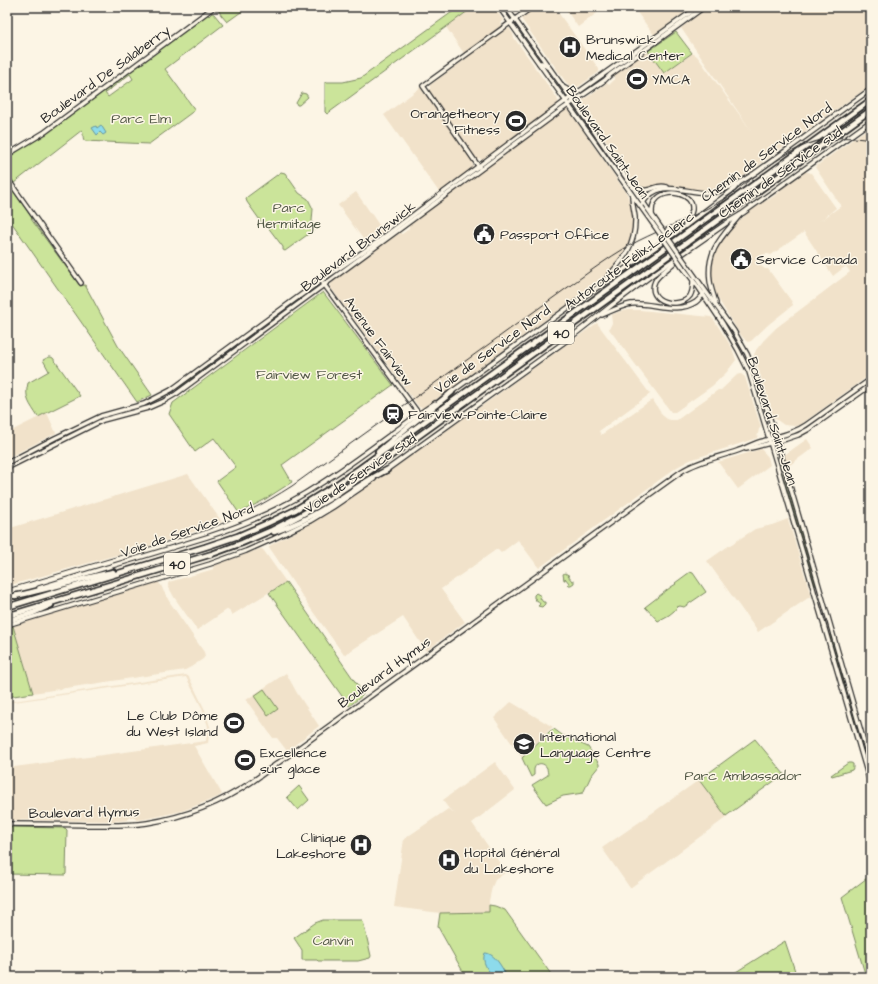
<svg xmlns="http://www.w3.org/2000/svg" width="878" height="984" font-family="'Architects Daughter',sans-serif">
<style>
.built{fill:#f1e2ca}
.green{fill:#cbe49a;stroke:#7b8862;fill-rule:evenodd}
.water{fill:#8ddbeb;stroke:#66959e}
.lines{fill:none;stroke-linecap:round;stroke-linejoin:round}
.secondary-casing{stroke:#2b2b2b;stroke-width:6}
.highway-casing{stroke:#2b2b2b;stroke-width:8}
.secondary{stroke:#fcf5e5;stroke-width:3.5}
.highway{stroke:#fcf5e5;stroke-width:4.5}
.tram{stroke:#2b2b2b;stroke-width:1}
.secondary-bridge-casing{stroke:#2b2b2b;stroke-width:6;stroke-linecap:butt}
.secondary-bridge{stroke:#fcf5e5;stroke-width:3.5}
.labels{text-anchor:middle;stroke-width:3;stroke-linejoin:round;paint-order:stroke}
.shield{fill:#fcf5e5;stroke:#6a6863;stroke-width:1}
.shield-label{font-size:13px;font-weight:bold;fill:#2b2b2b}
.poi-label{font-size:14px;fill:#2b2b2b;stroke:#fcf5e5;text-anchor:start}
.street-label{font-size:14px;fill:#2b2b2b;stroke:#fcf5e5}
.park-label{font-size:14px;fill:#535947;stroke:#fcf5e5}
</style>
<rect width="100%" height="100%" fill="#fcf5e5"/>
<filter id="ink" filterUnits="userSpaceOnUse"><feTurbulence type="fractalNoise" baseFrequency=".025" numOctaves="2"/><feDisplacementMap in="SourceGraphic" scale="8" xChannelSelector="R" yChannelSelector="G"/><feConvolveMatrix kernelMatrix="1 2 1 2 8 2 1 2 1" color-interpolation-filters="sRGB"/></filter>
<g filter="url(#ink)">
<g class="built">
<path d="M471,7H494L503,20L500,23L506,30L509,28L513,34L514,38L533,64L535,68L536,69L557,98L558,101V104L482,160L479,158L472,163L473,166L471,169L439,192L384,115L421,87L424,93L430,89V85L467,58L446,27L472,8Z"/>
<path d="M535,7H554L599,69V72L575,89L570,88L522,20V16Z"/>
<path d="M564,7H605L578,27Z"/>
<path d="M633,7H692L654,35Z"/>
<path d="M711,7H871V85L773,154L750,172L730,184L719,189L706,191L662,184L657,185L648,188L644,189L639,188L635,184L582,104L583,100L607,83L609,85L615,79L614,75L648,50L664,73L692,53L697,56L752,132L681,28L695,17Z"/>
<path d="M567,109L570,111L573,116L627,194L633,213V223L632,235L627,250L617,265L594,285L424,408L419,407L331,288V284L336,278L397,234L400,233L402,234L409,229V226L411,223L488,166L504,156L510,150L511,151L512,149Z"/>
<path d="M871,126V374L800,425L795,426L784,425L774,418L754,355L756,350L764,340L776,328L850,272L846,266L833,276L804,232L771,255L768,254H765L762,256L759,262L761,266L765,269H768L792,302L793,305L769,324L751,341L748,342L746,341L740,334L720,302L716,294L712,279V267L713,257L718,245L724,237L738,222L750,211L765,201L770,199L778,193L784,187L805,172H808L811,173L836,208L820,221L841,206L815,167Z"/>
<path d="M356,192L384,232L366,243L338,205Z"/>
<path d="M629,310H640L711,317L714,320L732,348L736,360L726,373L712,386L675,412H671L609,329L612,323L611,315L621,311Z"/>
<path d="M597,323L650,394L599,431L601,435L650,401L653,400L662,415L667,419L671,420H677L718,390H721L737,375L741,374L745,377L761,427L759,429L757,438L690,460L677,467L539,568L518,540L501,553L497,549L441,589L465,622L426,651L403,617L344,655L311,609L269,547V546L310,524L335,509L370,485L472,412L489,401L532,369Z"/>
<path d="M47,413L56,433L7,458V433Z"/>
<path d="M807,439L813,448L787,467L783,456Z"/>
<path d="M761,449L768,457L770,465L738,489L718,462Z"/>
<path d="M188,474L222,522L199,530L159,543L7,586V529Z"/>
<path d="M788,519L811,596L758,632L707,561L727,547L755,529L772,525Z"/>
<path d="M260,549H262L264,551L286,582L232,615L228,609L197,630L174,597L168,586V584L169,582L214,569L213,566Z"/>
<path d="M158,582L161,585L163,590L169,601L204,652L205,656L203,659L191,667L185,670L33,693L13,626Z"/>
<path d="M286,673L297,693L319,726L287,751L277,738H273L246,700Z"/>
<path d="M186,675L189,677L205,710L210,727L208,743L194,746L222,794L218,797L182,811L145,819L136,820L135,817H128V820L119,821L7,820V768L206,741L208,726L201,706L186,677L7,703V702Z"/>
<path d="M511,702L553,727L549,730L522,758L494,718Z"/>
<path d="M495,762L515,790L472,823L506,872L495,880L492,887L489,901V912L440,913L394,907L404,839L448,809L456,814L449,809L446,805L443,800Z"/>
<path d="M699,780L727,817L630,888L602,848L638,823Z"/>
</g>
<g class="green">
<path d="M220,7H248L227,22L221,15L218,9Z"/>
<path d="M459,7H471L472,8L327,114L325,112V82H343L361,78Z"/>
<path d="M212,13L214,14L223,25L165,69L195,110L149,144L85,141C82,139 84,134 82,130L14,183L7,172V160L20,149L36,140L207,14L209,16ZM130,74L133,79L108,97L105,93Z"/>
<path d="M676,32L692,53L664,73L648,51Z"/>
<path d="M302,93L306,94L308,97L299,105H297L296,103Z"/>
<path d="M281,172L285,173L299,193L308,199L313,209L312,221L314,230L285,251L283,250V247L264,222L262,223L247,202L246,199L247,197Z"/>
<path d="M7,182L32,218L31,219L80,286L85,285L118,346L152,395L137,402L7,216Z"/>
<path d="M323,292L393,385L282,465L292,482L264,500L239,513L217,481L236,467L214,438L195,452L169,414L173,403Z"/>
<path d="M306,294L295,304L266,325L275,316Z"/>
<path d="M49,357H51L53,358L80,396L38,417C30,404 24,399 28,383L49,371L43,360Z"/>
<path d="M218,358L209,367L176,391L189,380Z"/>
<path d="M774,448L790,498L816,586L814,583Z"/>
<path d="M690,572L693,573L706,592L684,607L680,606L677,607L674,611L669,615L658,621L645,607L671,587L676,584L675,583Z"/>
<path d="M565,573L570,576H568L572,581L574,580V583L571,585H568L569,583L565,578V580H564L563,574Z"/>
<path d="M286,582L363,693L362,696L349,706L269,593Z"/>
<path d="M536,593L541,596L540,598L543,602H545V604L542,607L538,606L540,604L537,600H535L536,599L534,598V595Z"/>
<path d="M13,626L33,693L7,697V628Z"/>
<path d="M829,634L832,638L871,774V779Z"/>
<path d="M264,689L278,709L268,716L254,696Z"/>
<path d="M554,729L562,735L588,747L599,764V766L591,776L583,793L563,796L546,804L532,785L548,775C548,774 547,769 547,768C544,762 536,762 534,769C534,771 534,773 534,775L531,777L522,758L550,731Z"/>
<path d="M755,739L784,774L726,816L699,780Z"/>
<path d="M848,763H851L853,764V768L852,770L832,776L831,775Z"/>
<path d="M299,786L309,800L298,810L287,797Z"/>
<path d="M7,827L65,828L67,830L66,874L65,875L7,874Z"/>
<path d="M871,875V977H866L842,897Z"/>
<path d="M489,905L495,906L505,910L553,977H466L438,927L440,913L489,912Z"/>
<path d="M323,920H362L363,921L371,956L370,958L358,961H318L317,960H302V950L294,938L315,923Z"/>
<path d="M785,941L797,977H728Z"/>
</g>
<g class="water">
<path d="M101,125L106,133L103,135L100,132L97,135L92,128L96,126L97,128Z"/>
<path d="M485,953C495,953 503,969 507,977H492C488,969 481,962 485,953Z"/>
</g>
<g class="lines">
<g class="secondary-casing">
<g id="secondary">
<path d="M499,7L658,231"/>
<path d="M506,7L576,105L661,228"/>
<path d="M539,63H542L550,69"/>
<path d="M565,88L572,92L580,91"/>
<path d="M7,155L45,132L214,7"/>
<path d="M479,167L423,86L532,7"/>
<path d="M7,178L81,283"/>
<path d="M633,187C638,189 642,191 647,190C654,189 658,184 667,187"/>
<path d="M642,204C659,177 684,193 708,193C719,193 728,187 738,184"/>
<path d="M652,215C652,209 652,204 656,200C665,188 694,192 692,210C691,215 688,220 685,224"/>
<path d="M675,262C670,267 658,275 655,281C645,302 679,310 690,296C693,291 693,286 693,281"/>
<path d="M687,265L734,331L747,354L755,373L775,434L871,766"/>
<path d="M682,266L699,288L723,324L738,350L749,372L779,472L871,786"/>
<path d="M604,281C623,260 636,247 635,217C634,210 632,203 632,195"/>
<path d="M323,283L419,414"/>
<path d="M716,303C714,296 711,289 710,281C706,250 722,237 740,215"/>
<path d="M602,315C611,311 621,306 631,304C652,302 676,315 696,302C699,299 702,297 704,293"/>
<path d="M450,393L576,302L629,266L684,227L734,189L739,183L755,173L871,89"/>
<path d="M746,449L755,447L786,439L798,435L809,429L871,385"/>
<path d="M7,463L55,438L101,416L144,404L171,390L316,284L373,245L563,103L698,7"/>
<path d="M7,468L103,420L148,408L164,401L176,394L564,108L605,80L610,75L704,7"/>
<path d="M385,471L570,338L612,305L652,275L728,222L743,213L871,121"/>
<path d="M39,588L207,537C247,524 285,507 320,484C360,459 396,429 435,403"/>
<path d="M7,598L17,595"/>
<path d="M7,625L210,564L246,551L273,539L310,521L333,507L374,479"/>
<path d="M7,824C33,824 60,824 86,825C106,825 127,826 147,823C185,817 221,803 253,781L682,471C698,461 719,457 737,451C746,448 754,443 763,441C778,436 793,434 806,425L871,379"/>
</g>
</g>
<g class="highway-casing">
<g id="highway">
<path d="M378,452C401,431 427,413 452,392"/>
<path d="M274,532C295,525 316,514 335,502C352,491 368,479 387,470"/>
<path d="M15,596C48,589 80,579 113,572"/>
<path d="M7,607L205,547L238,536L268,523L295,510L334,486L360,468L871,100"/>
<path d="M7,616L212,554L242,543L272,530L301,515L329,499L360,478L871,110"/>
<path d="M7,621L33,613L51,605"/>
</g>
</g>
<use href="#secondary" class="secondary"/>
<use href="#highway" class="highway"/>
<path class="tram" d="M7,589L204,531C235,519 264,504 292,486L589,272C605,261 620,250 638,241C664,228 691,218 717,203C750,183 777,154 814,142C832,136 853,137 871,140"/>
<g class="secondary-bridge-casing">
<g id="secondary-bridge">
<path d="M661,228L687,265"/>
<path d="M658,231L682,266"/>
</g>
</g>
<use href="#secondary-bridge" class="secondary-bridge"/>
</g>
</g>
<defs>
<g id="hospital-disc" transform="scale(1.15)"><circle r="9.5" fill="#2b2b2b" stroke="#fcf5e5"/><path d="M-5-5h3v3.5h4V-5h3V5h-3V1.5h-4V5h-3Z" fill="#fff"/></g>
<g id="stadium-disc" transform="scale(1.15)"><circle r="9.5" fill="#2b2b2b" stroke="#fcf5e5"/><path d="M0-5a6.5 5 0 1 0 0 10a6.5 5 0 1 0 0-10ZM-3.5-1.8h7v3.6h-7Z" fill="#fff"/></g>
<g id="civic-disc" transform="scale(1.15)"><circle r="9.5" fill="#2b2b2b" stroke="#fcf5e5"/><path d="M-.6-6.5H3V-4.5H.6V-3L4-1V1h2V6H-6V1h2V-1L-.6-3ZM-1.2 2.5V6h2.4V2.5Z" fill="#fff"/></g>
<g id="station-disc" transform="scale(1.15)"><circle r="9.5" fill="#2b2b2b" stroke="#fcf5e5"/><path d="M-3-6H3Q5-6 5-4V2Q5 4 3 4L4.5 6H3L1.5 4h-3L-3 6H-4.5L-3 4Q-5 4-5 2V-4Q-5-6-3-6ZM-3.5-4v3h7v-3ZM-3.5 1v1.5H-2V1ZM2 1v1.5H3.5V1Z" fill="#fff"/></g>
<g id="university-disc" transform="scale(1.15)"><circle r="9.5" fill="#2b2b2b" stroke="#fcf5e5"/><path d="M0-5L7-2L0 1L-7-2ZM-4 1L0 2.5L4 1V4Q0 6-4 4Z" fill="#fff"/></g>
</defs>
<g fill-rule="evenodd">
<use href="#hospital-disc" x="570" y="47"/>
<use href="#stadium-disc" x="637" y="79"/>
<use href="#stadium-disc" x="516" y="121"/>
<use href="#civic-disc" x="484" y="234"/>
<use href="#civic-disc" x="741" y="259"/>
<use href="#station-disc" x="393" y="414"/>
<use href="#stadium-disc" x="234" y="723"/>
<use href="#university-disc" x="524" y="744"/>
<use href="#stadium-disc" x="245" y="760"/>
<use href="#hospital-disc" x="361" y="845"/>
<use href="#hospital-disc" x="449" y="860"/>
</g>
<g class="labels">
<g class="shield">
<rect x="548" y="322" width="26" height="22" rx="3"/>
<rect x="164" y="553" width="26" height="22" rx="3"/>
</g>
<g class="shield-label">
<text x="561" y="338">40</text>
<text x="177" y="569">40</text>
</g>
<g class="poi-label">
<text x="586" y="44">Brunswick<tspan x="586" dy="16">Medical Center</tspan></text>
<text x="652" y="84">YMCA</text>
<text x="500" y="118" text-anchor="end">Orangetheory<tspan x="500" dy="16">Fitness</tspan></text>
<text x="500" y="239">Passport Office</text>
<text x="756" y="264">Service Canada</text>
<text x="408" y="419">Fairview-Pointe-Claire</text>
<text x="218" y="720" text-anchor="end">Le Club Dôme<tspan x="218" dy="16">du West Island</tspan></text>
<text x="540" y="741">International<tspan x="540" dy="16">Language Centre</tspan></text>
<text x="260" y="757">Excellence<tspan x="260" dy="16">sur glace</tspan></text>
<text x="346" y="842" text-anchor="end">Clinique<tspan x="346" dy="16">Lakeshore</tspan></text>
<text x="464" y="857">Hopital Général<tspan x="464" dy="16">du Lakeshore</tspan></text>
</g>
<g class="street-label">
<text transform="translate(105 74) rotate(-36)" y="5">Boulevard De Salaberry</text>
<text transform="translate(608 142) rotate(55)" y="5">Boulevard Saint-Jean</text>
<text transform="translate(766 152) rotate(-36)" y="5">Chemin de Service Nord</text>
<text transform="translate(780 172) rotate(-35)" y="5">Chemin de Service sud</text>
<text transform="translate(358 246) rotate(-37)" y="5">Boulevard Brunswick</text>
<text transform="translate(629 260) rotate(-36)" y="5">Autoroute Félix-Leclerc</text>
<text transform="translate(379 341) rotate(54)" y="5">Avenue Fairview</text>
<text transform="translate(492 349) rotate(-36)" y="5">Voie de Service Nord</text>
<text transform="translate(773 421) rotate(72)" y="5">Boulevard Saint-Jean</text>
<text transform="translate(360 473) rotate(-34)" y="5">Voie de Service Sud</text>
<text transform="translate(187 530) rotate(-19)" y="5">Voie de Service Nord</text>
<text transform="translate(384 672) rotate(-36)" y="5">Boulevard Hymus</text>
<text transform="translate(84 812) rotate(-1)" y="5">Boulevard Hymus</text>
</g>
<g class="park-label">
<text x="141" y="123">Parc Elm</text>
<text x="289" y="212">Parc<tspan x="289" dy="16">Hermitage</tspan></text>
<text x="309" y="379">Fairview Forest</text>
<text x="743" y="780">Parc Ambassador</text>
<text x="333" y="945">Canvin</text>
</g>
</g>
<rect width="878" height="984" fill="none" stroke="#fcf5e5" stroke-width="24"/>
<rect x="12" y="12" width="854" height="960" fill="none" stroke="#2b2b2b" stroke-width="1.5" filter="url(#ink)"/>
</svg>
